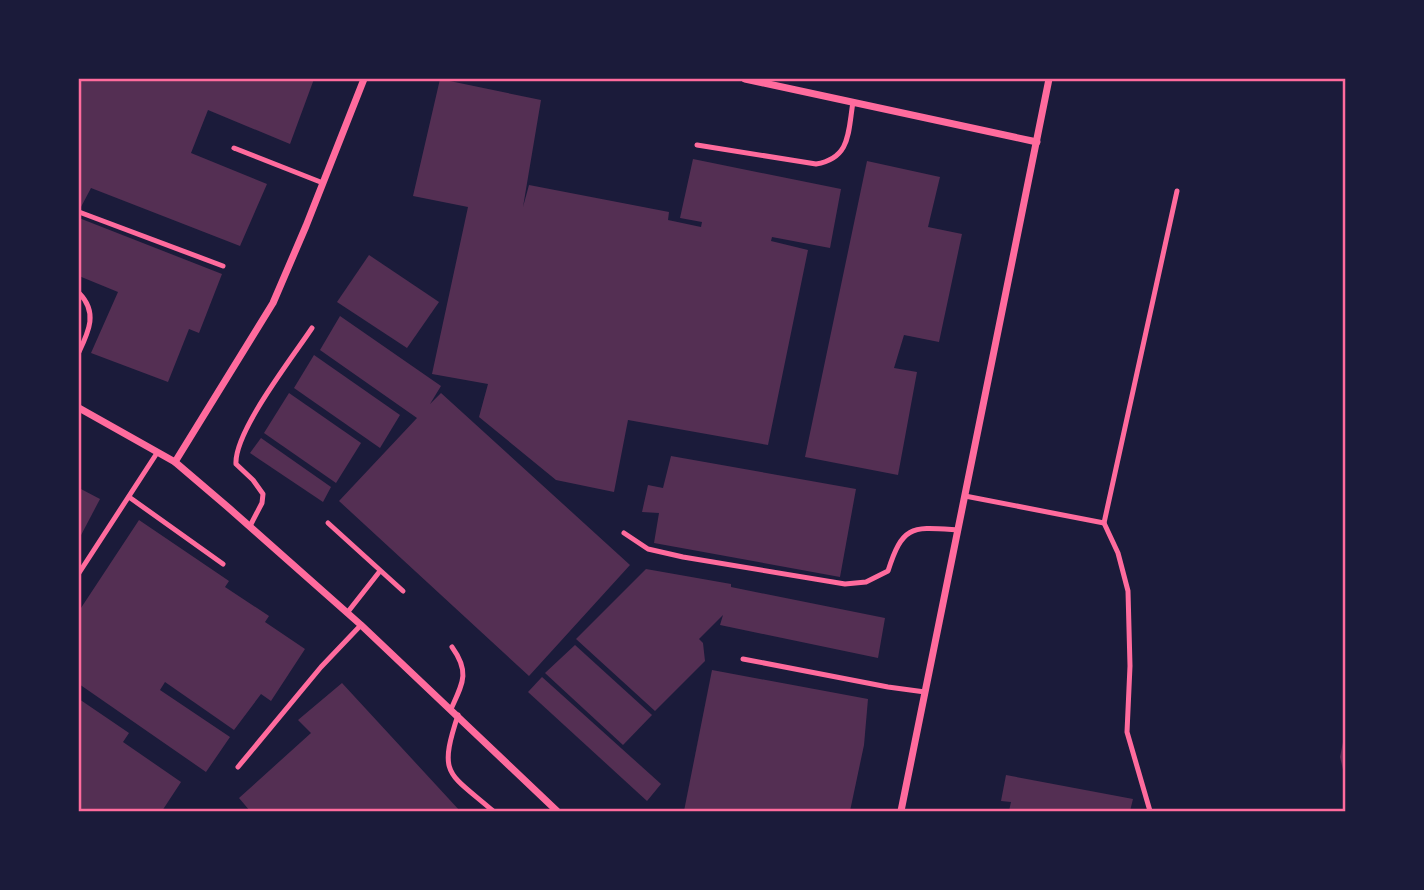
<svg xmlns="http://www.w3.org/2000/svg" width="1424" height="890" font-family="Poppins,sans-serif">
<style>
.building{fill:#542f53}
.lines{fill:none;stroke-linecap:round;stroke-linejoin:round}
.service{stroke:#ff6b9d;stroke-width:5}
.minor{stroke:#ff6b9d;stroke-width:7}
.neatline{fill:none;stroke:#ff6b9d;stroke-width:2.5}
</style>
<rect width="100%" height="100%" fill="#1b1b3a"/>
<g class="building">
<path d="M79,79H314L290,144L208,110L191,153L267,184L240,246L91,188L81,207L79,205Z"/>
<path d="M440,79L541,100L523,207L529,185L669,212L668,220L701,227L702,222L680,218L693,159L841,189L830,248L772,237L771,241L808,250L768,445L628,420L614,492L556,480L479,417L488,384L432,374L468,207L413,196Z"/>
<path d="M867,161L940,177L928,227L962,234L939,342L904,335L894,368L917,372L898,475L805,457Z"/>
<path d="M79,218L222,274L199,333L189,329L168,382L91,353L118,292L79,276Z"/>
<path d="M369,255L439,302L407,348L337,302Z"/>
<path d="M340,316L441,386L430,404L441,393L630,565L529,676L339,501L417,418L320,350Z"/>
<path d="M314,355L400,415L380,448L294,388Z"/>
<path d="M289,393L361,443L336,483L264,433Z"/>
<path d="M261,438L331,487L323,502L250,453Z"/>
<path d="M671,456L856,489L840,577L654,543L659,513L642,512L648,485L663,488Z"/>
<path d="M79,488L100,499L79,539Z"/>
<path d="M139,520L229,581L225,587L269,616L265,622L305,649L271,701L261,694L234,730L165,682L160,690L230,737L206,772L79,684V611Z"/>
<path d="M646,569L731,584V587L885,618L878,658L720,625L723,615L699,639L703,643L705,661L655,711L576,639Z"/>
<path d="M575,645L652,715L623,745L545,673Z"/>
<path d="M712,670L868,699L864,745L850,811H684Z"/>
<path d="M542,677L661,784L647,801L528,692Z"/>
<path d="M342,683L460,811H250L239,798L311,733L298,720Z"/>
<path d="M79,699L129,733L123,742L181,782L162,811H79Z"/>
<path d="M1345,732V778L1340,757Z"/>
<path d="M1006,775L1133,799L1130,811H1009L1011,802L1001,801Z"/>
</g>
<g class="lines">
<g class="service">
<path d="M697,145L816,164C851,158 848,132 853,102"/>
<path d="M234,148L323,183"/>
<path d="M79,212L223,266"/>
<path d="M79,293C98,312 89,331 79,352"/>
<path d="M965,496L1104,523L1177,191"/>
<path d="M129,497L223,564"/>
<path d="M328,523L403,591"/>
<path d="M1104,523L1118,553L1128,591L1130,666L1127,732L1150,811"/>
<path d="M250,526L262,503L263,494L253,480L236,464C234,432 292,358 312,328"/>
<path d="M624,533L648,549L683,557L845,584L866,582L888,571C903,524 912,527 958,530"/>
<path d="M79,573L157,453"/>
<path d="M347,613L380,571"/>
<path d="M743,659L888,687L925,692"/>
<path d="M451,709C463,683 470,672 452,647"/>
<path d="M458,715C438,776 448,772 493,811"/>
<path d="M238,767L321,667L361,625"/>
</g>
<g class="minor">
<path d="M745,79L1037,142"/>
<path d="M79,408L175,462L230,509L361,625L557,811"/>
<path d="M175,462L273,303L306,226L364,79"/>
<path d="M901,811L1049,79"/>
</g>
</g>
<rect width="1424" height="890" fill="none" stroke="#1b1b3a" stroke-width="161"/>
<rect x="80" y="80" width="1264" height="730" class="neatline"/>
</svg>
